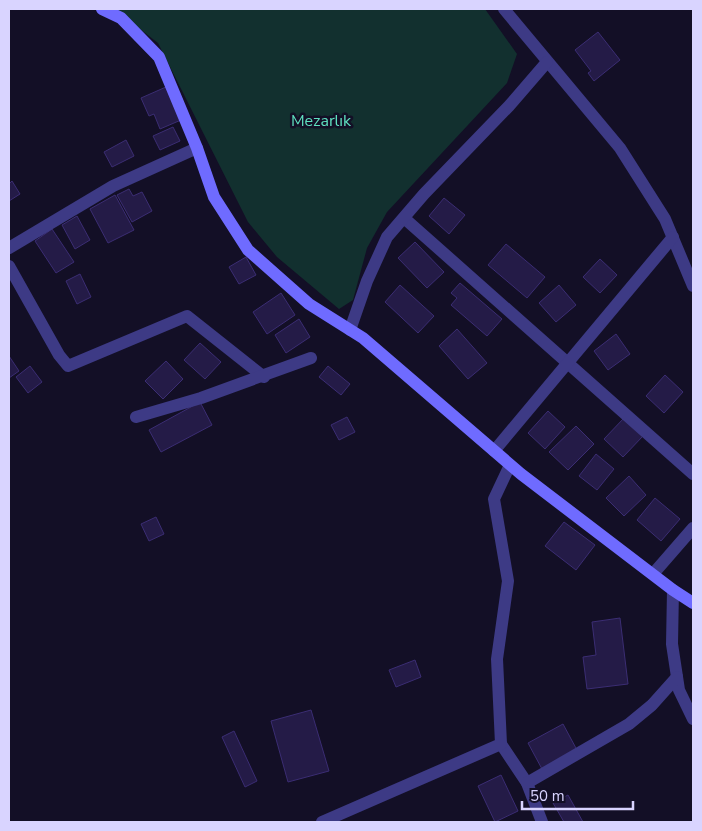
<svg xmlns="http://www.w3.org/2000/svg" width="702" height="831" font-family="'Nunito Sans',sans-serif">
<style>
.green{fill:#12302f}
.building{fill:#241b47;stroke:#3b2d73}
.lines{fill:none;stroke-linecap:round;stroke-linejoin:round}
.street{stroke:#3d3a85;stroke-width:12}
.secondary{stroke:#6f6bff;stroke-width:12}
.labels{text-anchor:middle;stroke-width:5;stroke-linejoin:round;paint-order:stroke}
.park-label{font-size:16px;fill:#5fe0c0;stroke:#130f26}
</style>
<rect width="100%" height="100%" fill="#130f26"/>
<path class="green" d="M114,9H485L517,54L507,83L387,212L367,248L353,300L339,309L277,257L248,222L158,43Z"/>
<g class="building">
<path d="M598,32L620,60L594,81L588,73L591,71L575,50Z"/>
<path d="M166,87L181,120L160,129L154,114L149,116L141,98Z"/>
<path d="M173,127L180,141L160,150L153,136Z"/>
<path d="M126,140L134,156L112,167L104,152Z"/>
<path d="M12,181L20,194L9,201V184Z"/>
<path d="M129,189L133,196L142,192L152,211L132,222L117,195Z"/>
<path d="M115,195L134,230L108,243L90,209Z"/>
<path d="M444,198L465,215L449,234L429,216Z"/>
<path d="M77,216L90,240L75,249L62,225Z"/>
<path d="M52,229L74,262L56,273L35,241Z"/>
<path d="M415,242L444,272L427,288L398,258Z"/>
<path d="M506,244L545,277L527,298L488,265Z"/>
<path d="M246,257L256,275L239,284L229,267Z"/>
<path d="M600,259L617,275L600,293L583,277Z"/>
<path d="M80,274L91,297L77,304L66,281Z"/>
<path d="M460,283L502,319L487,336L451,305L457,298L451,293Z"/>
<path d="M400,285L434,316L418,333L385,302Z"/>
<path d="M559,285L576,305L556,322L539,303Z"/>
<path d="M281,293L295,315L267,334L253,312Z"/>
<path d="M299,319L310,337L286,353L275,335Z"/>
<path d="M457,329L487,363L468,379L439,346Z"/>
<path d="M616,334L630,354L608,370L594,351Z"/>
<path d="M200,343L221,362L205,379L184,360Z"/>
<path d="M9,356L19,371L9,378Z"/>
<path d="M166,361L183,379L163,399L145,381Z"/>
<path d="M30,366L42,382L28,393L16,377Z"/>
<path d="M328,366L350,384L341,395L319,377Z"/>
<path d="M665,375L683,392L664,413L646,396Z"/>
<path d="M200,402L212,425L161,452L149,430Z"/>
<path d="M548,411L565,427L545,449L528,433Z"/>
<path d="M347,417L355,432L339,440L331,425Z"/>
<path d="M624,418L643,436L623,457L604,439Z"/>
<path d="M576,426L594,444L568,470L549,452Z"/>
<path d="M596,454L614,469L597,490L579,476Z"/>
<path d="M629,476L646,495L624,516L606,498Z"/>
<path d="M655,498L680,519L661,541L637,520Z"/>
<path d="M156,517L164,534L149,541L141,524Z"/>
<path d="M564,522L595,545L576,570L545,546Z"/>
<path d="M620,618L628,684L587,689L583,657L596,655L592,622Z"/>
<path d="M415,660L421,677L396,687L389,670Z"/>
<path d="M311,710L329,771L288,782L271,721Z"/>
<path d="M563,724L577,750L542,769L528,743Z"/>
<path d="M234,731L257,781L245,787L222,737Z"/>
<path d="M501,775L518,811L495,822L478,786Z"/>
<path d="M568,795L583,822H564L553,803Z"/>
</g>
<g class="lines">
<g class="street">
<path d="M504,9L620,148L665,219L693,286"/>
<path d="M404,218L693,474"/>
<path d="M9,248L113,186L197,148"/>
<path d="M9,266L59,355L68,366L187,316L264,377"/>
<path d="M350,330L367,281L387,237L424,194L509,106L547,62"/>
<path d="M136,417L201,398L311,358"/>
<path d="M494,451L673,237"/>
<path d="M653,574L693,528"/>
<path d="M673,590L672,644L679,690L693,719"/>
<path d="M501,744L527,783L542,822"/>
<path d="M527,783L629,724L652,705L677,677"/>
<path d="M322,822L501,744L497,659L508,581L494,499L510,465"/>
</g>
<path class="secondary" d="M102,9L121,18L159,57L197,148L214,197L248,250L309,304L363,338L521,474L673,590L693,603"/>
</g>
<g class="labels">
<g class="park-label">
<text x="321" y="126">Mezarlık</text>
</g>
</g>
<rect width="702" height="831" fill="none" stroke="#d9d4ff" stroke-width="20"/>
<path d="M522 801v8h111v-8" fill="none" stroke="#d9d4ff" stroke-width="2.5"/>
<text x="530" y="801" font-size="15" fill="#d9d4ff" stroke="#130f26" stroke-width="4" paint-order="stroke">50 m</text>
</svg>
